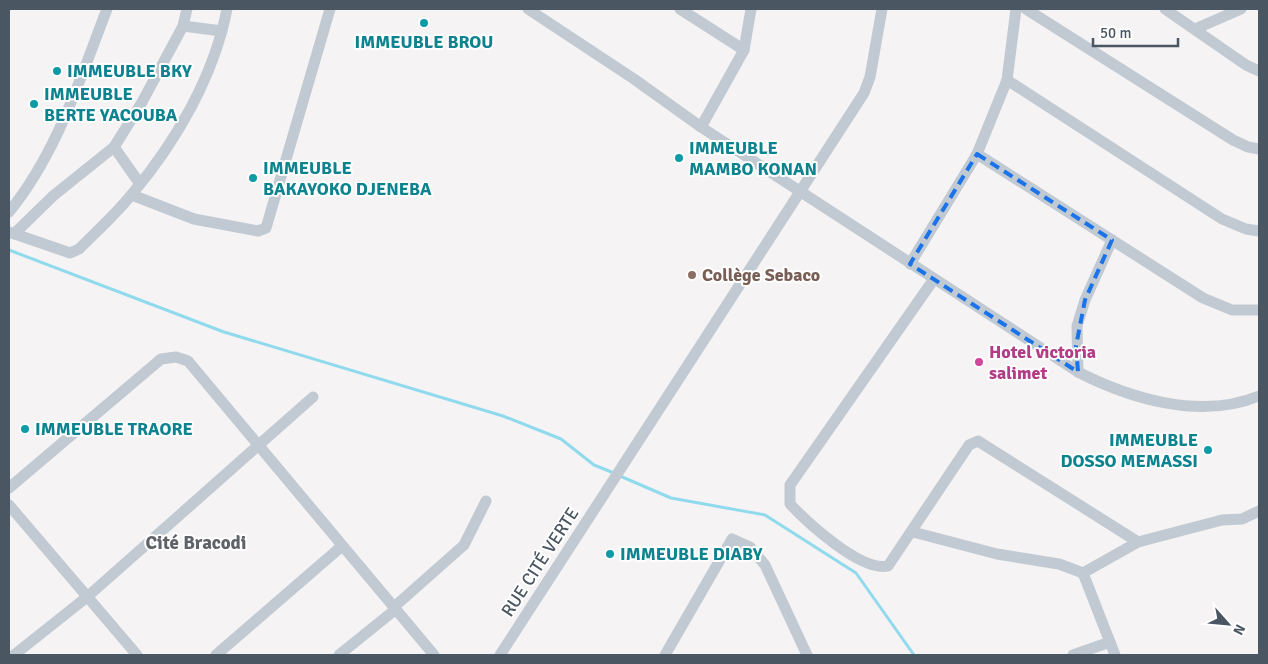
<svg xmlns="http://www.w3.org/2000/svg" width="1268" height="664" font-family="Signika,sans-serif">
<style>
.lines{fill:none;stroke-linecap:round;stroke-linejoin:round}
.stream{stroke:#90daee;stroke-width:3}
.minor{stroke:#c1cad2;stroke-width:11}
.marked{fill:none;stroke:#1a73e8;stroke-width:4;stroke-dasharray:10 6;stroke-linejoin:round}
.culture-dot{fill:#0f9aa8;stroke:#fff;stroke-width:2}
.education-dot{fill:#8d6e63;stroke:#fff;stroke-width:2}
.hotel-dot{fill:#d1479c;stroke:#fff;stroke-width:2}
.labels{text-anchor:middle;stroke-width:4;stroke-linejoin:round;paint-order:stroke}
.culture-label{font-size:18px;font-weight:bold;fill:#0d838f;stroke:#fff;text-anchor:start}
.education-label{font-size:18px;font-weight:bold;fill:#785e54;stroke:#fff;text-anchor:start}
.hotel-label{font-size:18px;font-weight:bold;fill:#b23c85;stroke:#fff;text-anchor:start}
.street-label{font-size:18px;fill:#4a5661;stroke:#fff}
.neighbourhood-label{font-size:19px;font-weight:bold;fill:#5f6368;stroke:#fff}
</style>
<rect width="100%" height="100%" fill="#f5f3f3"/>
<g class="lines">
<g class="stream">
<path d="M9,250L224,332L503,416L561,439L594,465L614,473"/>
<path d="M620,476L671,498L765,515L856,573L914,655"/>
</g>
<g class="minor">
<path d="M528,9L634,79L701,127L1078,372C1131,399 1201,420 1259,396"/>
<path d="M680,9L744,50"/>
<path d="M1026,9L1233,140L1248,147L1259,149"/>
<path d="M1165,9L1246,65L1259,71"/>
<path d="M183,26L222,31"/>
<path d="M1195,29L1241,9"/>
<path d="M1007,80L1222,219L1246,229L1259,231"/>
<path d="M701,127L744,50L751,9"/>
<path d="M114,147L140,184"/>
<path d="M977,154L1203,298L1232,310H1259"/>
<path d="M132,195L194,219L258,231L266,228L330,9"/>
<path d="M9,212C57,153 80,79 107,9"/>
<path d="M9,232L70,253L79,249C97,231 116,214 132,194C176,142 214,76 227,9"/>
<path d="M14,234L53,196L114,147L141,104L183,26L187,9"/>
<path d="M910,264L977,154L1007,80L1016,9"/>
<path d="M934,279L790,485V504C808,523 861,572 888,566L969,445L978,441L1138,542"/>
<path d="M1078,372L1077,326L1085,300L1112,240"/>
<path d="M9,488L161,359L176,357L188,361L434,655"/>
<path d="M9,505L137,655"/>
<path d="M913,532L997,554L1059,564L1083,573L1115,655"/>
<path d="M1083,573L1138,542L1222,520L1242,519L1259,511"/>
<path d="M394,607L464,545L486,501"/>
<path d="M14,655L87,597L313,397"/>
<path d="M216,655L342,546"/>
<path d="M339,655L396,609"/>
<path d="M500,655L864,93L870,77L882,9"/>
<path d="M665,655L732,539L750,547L765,565L807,655"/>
<path d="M1073,655L1110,642"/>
</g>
</g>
<path class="marked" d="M977,154L1112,240L1085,300L1076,346L1078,372L910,264Z"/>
<g class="culture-dot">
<circle cx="424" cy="23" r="5"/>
<circle cx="57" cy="71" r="5"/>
<circle cx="34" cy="104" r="5"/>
<circle cx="679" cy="158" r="5"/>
<circle cx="253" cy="178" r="5"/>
<circle cx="25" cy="429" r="5"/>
<circle cx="1208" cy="450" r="5"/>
<circle cx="610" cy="554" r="5"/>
</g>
<circle class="education-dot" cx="692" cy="275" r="5"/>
<circle class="hotel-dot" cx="979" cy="362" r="5"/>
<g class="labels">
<g class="culture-label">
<text x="424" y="48" text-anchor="middle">IMMEUBLE BROU</text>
<text x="67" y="77">IMMEUBLE BKY</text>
<text x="44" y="100">IMMEUBLE<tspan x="44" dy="21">BERTE YACOUBA</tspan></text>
<text x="689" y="154">IMMEUBLE<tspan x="689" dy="21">MAMBO KONAN</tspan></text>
<text x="263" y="174">IMMEUBLE<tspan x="263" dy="21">BAKAYOKO DJENEBA</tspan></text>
<text x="35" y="435">IMMEUBLE TRAORE</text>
<text x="1198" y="446" text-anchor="end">IMMEUBLE<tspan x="1198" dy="21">DOSSO MEMASSI</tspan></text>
<text x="620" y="560">IMMEUBLE DIABY</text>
</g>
<g class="education-label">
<text x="702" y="281">Collège Sebaco</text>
</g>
<g class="hotel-label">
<text x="989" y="358">Hotel victoria<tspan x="989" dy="21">salimet</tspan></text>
</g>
<g class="street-label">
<text transform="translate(540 562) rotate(-57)" y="6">RUE CITÉ VERTE</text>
</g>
<g class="neighbourhood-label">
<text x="196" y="549">Cité Bracodi</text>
</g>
</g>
<rect width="1268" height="664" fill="none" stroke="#4a5661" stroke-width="20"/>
<g transform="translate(1228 624) rotate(117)" stroke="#ffffff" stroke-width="4" paint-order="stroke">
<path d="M0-4L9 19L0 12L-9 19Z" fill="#4a5661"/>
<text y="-8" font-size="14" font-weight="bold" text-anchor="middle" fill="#4a5661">N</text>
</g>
<path d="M1093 38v8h85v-8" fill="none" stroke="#4a5661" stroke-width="2.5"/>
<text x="1100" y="38" font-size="15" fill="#4a5661" stroke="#ffffff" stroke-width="4" paint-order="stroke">50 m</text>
</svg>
